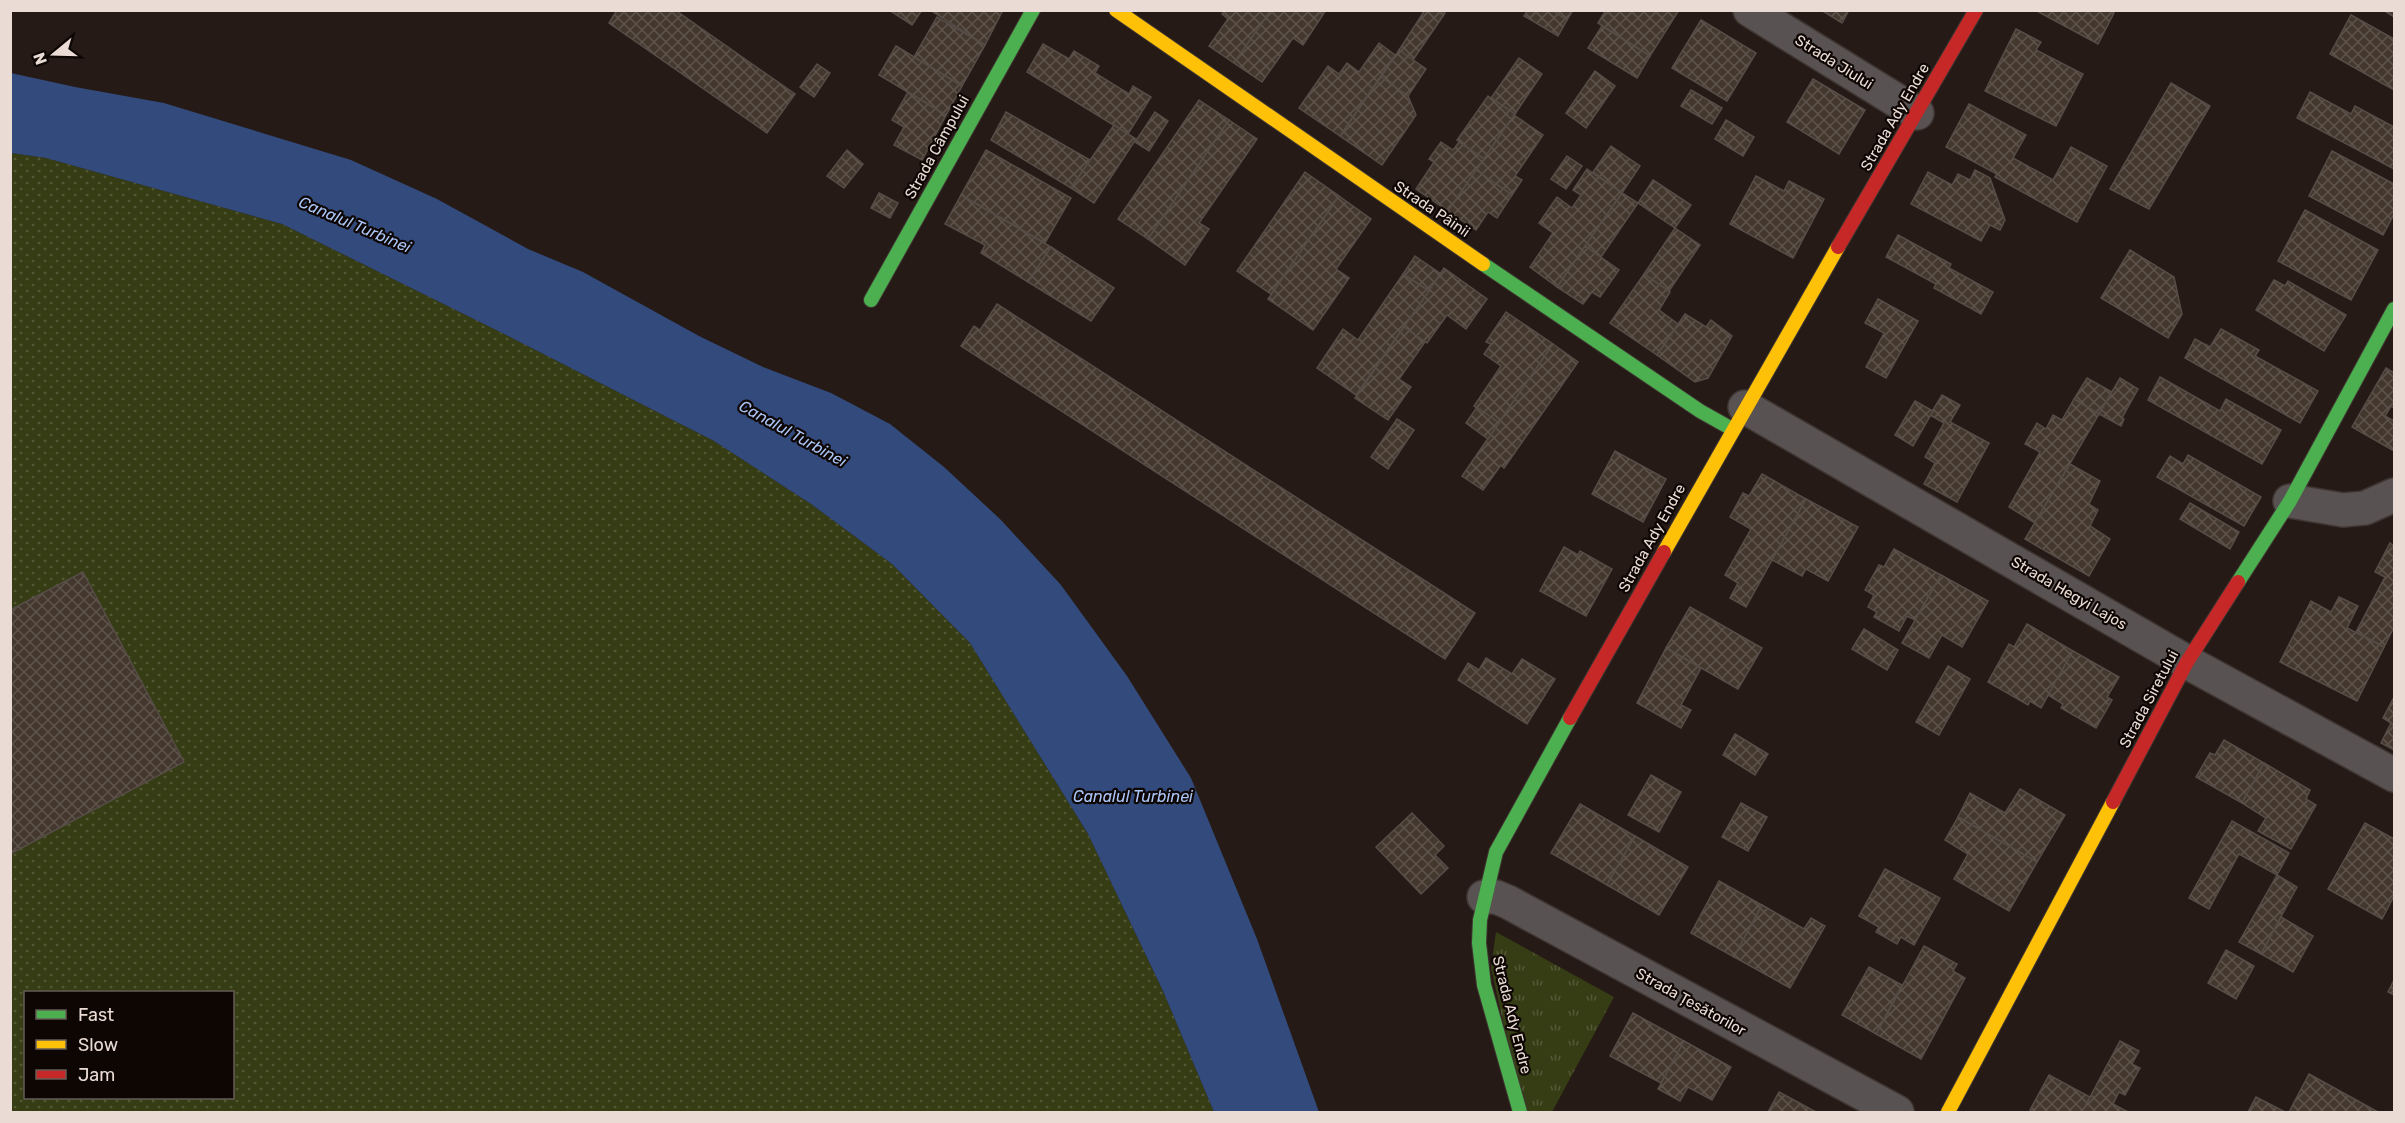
<svg xmlns="http://www.w3.org/2000/svg" width="2405" height="1123" font-family="Rubik,sans-serif">
<style>
.grass{fill:url(#grass-tufts)}
.park{fill:url(#park-dots);fill-rule:evenodd}
.water{fill:#324a7c}
.building{fill:url(#building-cross-hatch);stroke:#564d48;stroke-width:1.5}
.lines{fill:none;stroke-linecap:round;stroke-linejoin:round}
.street-casing{stroke:#3f3632;stroke-width:36}
.fast-casing{stroke:#3f3632;stroke-width:16}
.slow-casing{stroke:#3f3632;stroke-width:16}
.jam-casing{stroke:#3f3632;stroke-width:16}
.street{stroke:#585252;stroke-width:33}
.fast{stroke:#4caf50;stroke-width:14}
.slow{stroke:#ffc107;stroke-width:14}
.jam{stroke:#c62828;stroke-width:14}
.labels{text-anchor:middle;stroke-width:4.5;stroke-linejoin:round;paint-order:stroke}
.street-label{font-size:15px;fill:#eadcd5;stroke:#0e0603}
.water-label{font-size:16px;font-style:italic;fill:#aac5f7;stroke:#0e0603}
</style>
<defs>
<pattern id="grass-tufts" width="24" height="20" patternUnits="userSpaceOnUse" patternTransform="scale(1.5)"><rect width="24" height="20" fill="#363d15"/><path d="M3 7l-1-3M5 7V3M7 7l1-3M15 17l-1-3M17 17v-4M19 17l1-3" fill="none" stroke="#535836"/></pattern>
<pattern id="park-dots" width="8" height="8" patternUnits="userSpaceOnUse" patternTransform="scale(1.5)"><rect width="8" height="8" fill="#363d15"/><path d="M2 2h.1M6 6h.1" fill="none" stroke="#535836" stroke-width="1.8" stroke-linecap="round"/></pattern>
<pattern id="building-cross-hatch" width="8" height="8" patternUnits="userSpaceOnUse" patternTransform="scale(1.5)"><rect width="8" height="8" fill="#44382e"/><path d="M0 0l8 8M0 8l8-8" fill="none" stroke="#5f544b"/></pattern>
</defs>
<rect width="100%" height="100%" fill="#251a15"/>
<path class="grass" d="M1496,932L1614,997L1552,1112H1523L1491,968Z"/>
<path class="park" d="M11,153L46,158L282,224L498,331L714,441L811,504L892,564L970,643L1088,834L1163,991L1214,1112H11ZM26,992H232V1098H26Z"/>
<path class="water" d="M11,73L75,87L164,103L351,160L437,199L528,249L583,272L699,336L763,367L831,393L890,424L944,467L1000,519L1061,585L1127,676L1191,778L1257,939L1319,1112H1214L1163,991L1088,834L970,643L892,564L811,504L714,441L498,331L282,224L46,158L11,153Z"/>
<g class="building">
<path d="M617,10H675L795,94L767,133L609,23Z"/>
<path d="M889,10H922L912,25Z"/>
<path d="M930,10H1003L985,45Z"/>
<path d="M1225,10H1271L1234,63L1209,46L1228,19L1222,14Z"/>
<path d="M1271,10H1326L1303,45L1293,38L1262,82L1234,63Z"/>
<path d="M1425,10H1442L1445,13L1413,60L1399,50Z"/>
<path d="M1528,10H1552L1567,20L1558,36L1524,16Z"/>
<path d="M1552,10H1573L1567,20Z"/>
<path d="M1606,10H1679L1650,56L1598,23Z"/>
<path d="M1821,10H1849L1842,23Z"/>
<path d="M2035,10H2110L2114,13L2098,44Z"/>
<path d="M2383,10H2394V17Z"/>
<path d="M2351,15L2394,39V90L2330,54Z"/>
<path d="M937,17L985,45L962,86L914,57Z"/>
<path d="M1701,20L1756,53L1727,101L1672,68Z"/>
<path d="M1602,26L1650,56L1637,78L1588,48Z"/>
<path d="M2016,29L2041,42L2036,50L2083,74L2056,126L1985,91Z"/>
<path d="M1379,43L1395,55L1340,136L1299,108L1328,66L1339,74L1347,63L1359,72Z"/>
<path d="M1043,44L1069,59L1074,51L1099,66L1095,73L1129,94L1133,86L1151,97L1128,134L1027,72Z"/>
<path d="M896,46L962,86L946,115L879,75Z"/>
<path d="M1399,50L1426,69L1408,96L1381,77Z"/>
<path d="M1519,58L1542,74L1515,114L1491,98Z"/>
<path d="M817,64L830,73L814,97L800,87Z"/>
<path d="M1595,71L1615,86L1586,128L1566,113Z"/>
<path d="M1381,77L1408,96L1416,115L1382,165L1340,136Z"/>
<path d="M1813,79L1865,110L1839,154L1787,122Z"/>
<path d="M2171,83L2210,106L2149,209L2110,189Z"/>
<path d="M1691,90L1722,108L1712,124L1681,106Z"/>
<path d="M908,92L946,115L922,160L894,145L904,127L892,120Z"/>
<path d="M2310,92L2351,114L2355,106L2394,127V169L2297,118Z"/>
<path d="M1488,96L1515,114L1484,159L1457,140Z"/>
<path d="M1199,100L1229,120L1148,239L1118,219Z"/>
<path d="M1969,104L2026,135L2013,158L2053,180L2071,147L2107,166L2077,222L1995,177L1997,174L1946,147Z"/>
<path d="M1006,112L1090,160L1071,188L991,140Z"/>
<path d="M1155,112L1168,121L1149,151L1135,142Z"/>
<path d="M1514,115L1543,135L1515,176L1522,180L1512,195L1476,170Z"/>
<path d="M1229,120L1257,139L1199,223L1209,229L1185,265L1148,239Z"/>
<path d="M1726,120L1754,137L1743,156L1715,139Z"/>
<path d="M1114,125L1136,139L1094,203L1071,188Z"/>
<path d="M1441,142L1453,150L1459,142L1484,159L1448,211L1416,189L1434,162L1429,159Z"/>
<path d="M1611,146L1640,166L1622,193L1593,172Z"/>
<path d="M847,150L863,164L844,188L827,176Z"/>
<path d="M986,150L1071,198L1045,243L961,195Z"/>
<path d="M2332,151L2394,184V214L2383,235L2309,196Z"/>
<path d="M1567,156L1582,166L1566,189L1551,179Z"/>
<path d="M1587,169L1622,193L1557,287L1530,267L1553,233L1539,223L1557,197L1572,208L1581,195L1573,190Z"/>
<path d="M1476,170L1512,195L1497,218L1488,212L1476,230L1448,211Z"/>
<path d="M1975,170L1990,178L2005,220L2000,230L1990,225L1981,241L1911,204L1928,172L1952,185L1958,174L1970,180Z"/>
<path d="M1305,172L1339,196L1271,294L1237,271Z"/>
<path d="M1756,176L1784,191L1789,181L1824,199L1793,258L1730,224Z"/>
<path d="M1653,180L1691,205L1675,228L1638,203Z"/>
<path d="M879,193L898,203L890,218L871,208Z"/>
<path d="M1622,193L1638,203L1601,257L1585,246Z"/>
<path d="M961,195L1051,247L1028,282L981,253L985,245L945,224Z"/>
<path d="M1339,196L1371,219L1336,269L1349,278L1313,330L1268,299Z"/>
<path d="M2305,210L2378,250L2351,300L2278,261Z"/>
<path d="M1675,228L1700,245L1669,291L1644,274Z"/>
<path d="M1898,235L1951,264L1949,268L1993,292L1981,314L1934,288L1936,284L1886,257Z"/>
<path d="M1585,246L1619,270L1600,297L1592,292L1583,304L1557,287Z"/>
<path d="M1051,247L1114,288L1091,321L1028,282Z"/>
<path d="M2130,250L2174,277L2182,314L2168,338L2101,298Z"/>
<path d="M1415,256L1441,274L1429,291L1403,274Z"/>
<path d="M1444,268L1487,299L1466,329L1447,315L1427,343L1404,327Z"/>
<path d="M1403,274L1429,291L1356,395L1317,368L1343,329L1358,340Z"/>
<path d="M1644,274L1670,292L1659,310L1678,324L1657,355L1610,323Z"/>
<path d="M2274,280L2285,286L2288,281L2346,315L2324,351L2256,310Z"/>
<path d="M1878,299L1918,321L1886,378L1866,367L1884,333L1865,323Z"/>
<path d="M997,304L1475,613L1445,659L961,346L974,326L980,330Z"/>
<path d="M1506,312L1553,344L1499,423L1474,406L1501,366L1484,354L1491,344L1486,342Z"/>
<path d="M1685,314L1706,327L1711,320L1732,336L1708,378L1695,382L1657,355Z"/>
<path d="M1404,327L1425,342L1399,379L1411,387L1388,420L1355,398Z"/>
<path d="M2221,329L2259,350L2255,356L2318,391L2300,423L2185,358L2195,339L2210,347Z"/>
<path d="M1553,344L1578,362L1504,468L1501,465L1483,490L1462,476Z"/>
<path d="M2386,368L2394,373V408L2391,406L2385,416L2394,421V451L2352,427Z"/>
<path d="M2160,377L2220,411L2226,399L2281,430L2262,464L2148,400Z"/>
<path d="M2087,378L2112,392L2099,414L2074,399Z"/>
<path d="M2120,378L2138,389L2122,418L2124,419L2121,426L2099,414Z"/>
<path d="M1942,395L1960,405L1950,422L1989,443L1957,502L1924,484L1935,463L1925,457L1944,423L1930,415Z"/>
<path d="M2074,399L2099,414L2035,523L2009,507L2040,452L2025,444L2037,423L2046,429L2053,415L2062,420Z"/>
<path d="M1915,401L1933,411L1913,446L1895,435Z"/>
<path d="M1477,407L1499,423L1488,439L1466,423Z"/>
<path d="M1397,419L1414,430L1388,469L1371,457Z"/>
<path d="M1615,451L1666,479L1643,522L1592,494Z"/>
<path d="M2188,455L2261,497L2244,526L2157,477L2170,456L2183,464Z"/>
<path d="M2070,464L2100,481L2089,504L2098,510L2090,526L2110,539L2089,576L2025,539Z"/>
<path d="M1762,474L1806,499L1746,607L1730,598L1738,583L1725,575L1751,529L1730,517L1743,493L1749,496Z"/>
<path d="M1806,499L1858,527L1828,581L1806,569L1802,576L1772,560Z"/>
<path d="M2190,503L2239,532L2230,549L2180,519Z"/>
<path d="M2390,543L2394,546V627L2384,647L2356,632L2385,577L2375,572Z"/>
<path d="M1564,547L1578,555L1580,551L1612,569L1586,616L1540,591Z"/>
<path d="M1894,549L1941,575L1915,620L1907,616L1899,631L1874,617L1877,612L1868,607L1874,595L1865,590L1879,565L1884,567Z"/>
<path d="M83,572L184,762L10,854V610Z"/>
<path d="M1941,575L1988,601L1962,647L1942,635L1929,658L1902,643Z"/>
<path d="M2339,597L2358,606L2347,628L2384,647L2357,701L2280,662L2311,601L2331,612Z"/>
<path d="M1690,607L1762,648L1738,689L1666,648Z"/>
<path d="M2027,624L2073,651L2041,708L2030,701L2028,705L1988,682L2009,644L2014,647Z"/>
<path d="M1864,629L1898,650L1887,670L1852,649Z"/>
<path d="M1666,648L1701,668L1681,705L1691,710L1681,728L1637,703Z"/>
<path d="M2073,651L2119,677L2107,697L2112,700L2096,728L2061,708L2063,704L2048,695Z"/>
<path d="M1486,658L1512,674L1522,659L1555,679L1527,724L1458,680L1468,663L1479,670Z"/>
<path d="M1948,666L1970,679L1939,735L1916,722Z"/>
<path d="M2394,697V750L2381,743L2391,723L2383,718Z"/>
<path d="M1735,734L1768,754L1755,775L1723,755Z"/>
<path d="M2224,740L2264,763L2242,803L2196,777L2210,753L2215,755Z"/>
<path d="M2264,763L2310,790L2306,799L2316,805L2291,849L2258,831L2266,818L2242,803Z"/>
<path d="M1651,775L1681,792L1659,832L1628,815Z"/>
<path d="M2020,789L2065,815L2037,862L1958,817L1970,793L2005,813Z"/>
<path d="M1741,803L1767,817L1748,851L1722,837Z"/>
<path d="M1580,804L1635,836L1607,885L1551,853Z"/>
<path d="M1412,813L1444,846L1435,855L1448,868L1421,894L1376,847Z"/>
<path d="M1958,817L2037,862L2009,911L1954,879L1968,854L1945,840Z"/>
<path d="M2232,821L2289,853L2277,875L2239,854L2209,909L2189,898Z"/>
<path d="M2365,823L2394,839V896L2382,919L2328,889Z"/>
<path d="M1635,836L1688,867L1659,915L1607,885Z"/>
<path d="M1885,869L1940,898L1914,945L1901,937L1897,944L1876,932L1879,927L1859,916Z"/>
<path d="M2277,875L2297,887L2261,954L2239,942Z"/>
<path d="M1719,881L1762,905L1734,957L1691,933Z"/>
<path d="M1762,905L1804,929L1811,918L1825,926L1790,988L1734,957Z"/>
<path d="M2281,917L2313,936L2293,972L2261,954Z"/>
<path d="M1924,946L1957,964L1953,971L1965,978L1921,1059L1876,1034Z"/>
<path d="M2226,950L2254,966L2236,999L2208,983Z"/>
<path d="M1869,967L1902,985L1876,1034L1842,1015Z"/>
<path d="M2394,980V995L2388,992Z"/>
<path d="M1633,1013L1684,1041L1661,1083L1610,1056Z"/>
<path d="M1684,1041L1731,1067L1712,1100L1688,1087L1680,1101L1658,1089Z"/>
<path d="M2120,1041L2139,1051L2132,1064L2140,1068L2125,1095L2119,1092L2113,1104L2128,1112H2082Z"/>
<path d="M2309,1074L2378,1112H2289Z"/>
<path d="M2049,1075L2090,1097L2082,1112H2034L2030,1110Z"/>
<path d="M1779,1092L1816,1112H1768Z"/>
<path d="M2256,1097L2285,1112H2248Z"/>
</g>
<g class="lines">
<g class="street-casing">
<g id="street">
<path d="M1750,10L1917,113"/>
<path d="M1745,407L2187,662L2394,775"/>
<path d="M2290,501L2343,510L2365,508L2394,495"/>
<path d="M1484,897H1496L1508,902L1897,1112"/>
</g>
</g>
<g class="fast-casing">
<g id="fast">
<path d="M1483,264L1700,411L1732,429"/>
<path d="M871,300L1033,10"/>
<path d="M2238,582L2290,501L2394,309"/>
<path d="M1520,1112L1484,985L1479,943L1480,920L1496,852L1570,718"/>
</g>
</g>
<g class="slow-casing">
<g id="slow">
<path d="M1116,10L1483,264"/>
<path d="M1664,552L1838,247"/>
<path d="M1948,1112L2113,802"/>
</g>
</g>
<g class="jam-casing">
<g id="jam">
<path d="M1838,247L1976,10"/>
<path d="M1570,718L1664,552"/>
<path d="M2113,802L2187,662L2238,582"/>
</g>
</g>
<use href="#street" class="street"/>
<use href="#fast" class="fast"/>
<use href="#slow" class="slow"/>
<use href="#jam" class="jam"/>
</g>
<g class="labels">
<g class="street-label">
<text transform="translate(1834 62) rotate(32)" y="5">Strada Jiului</text>
<text transform="translate(1895 117) rotate(-60)" y="5">Strada Ady Endre</text>
<text transform="translate(937 147) rotate(-61)" y="5">Strada Câmpului</text>
<text transform="translate(1432 209) rotate(34)" y="5">Strada Pâinii</text>
<text transform="translate(1652 538) rotate(-61)" y="5">Strada Ady Endre</text>
<text transform="translate(2069 593) rotate(30)" y="5">Strada Hegyi Lajos</text>
<text transform="translate(2149 699) rotate(-62)" y="5">Strada Siretului</text>
<text transform="translate(1691 1002) rotate(29)" y="5">Strada Țesătorilor</text>
<text transform="translate(1512 1015) rotate(76)" y="5">Strada Ady Endre</text>
</g>
<g class="water-label">
<text transform="translate(355 224) rotate(23)" y="6">Canalul Turbinei</text>
<text transform="translate(793 433) rotate(29)" y="6">Canalul Turbinei</text>
<text x="1133" y="802">Canalul Turbinei</text>
</g>
</g>
<rect width="2405" height="1123" fill="none" stroke="#eadcd5" stroke-width="24"/>
<rect x="24" y="991" width="210" height="108" fill="#0e0603" stroke="#665c57" stroke-width="1.5"/>
<rect x="36" y="1010" width="30" height="9" fill="#4caf50" stroke="#665c57" stroke-width="1.5"/>
<text x="78" y="1021" font-size="18" fill="#eadcd5">Fast</text>
<rect x="36" y="1040" width="30" height="9" fill="#ffc107" stroke="#665c57" stroke-width="1.5"/>
<text x="78" y="1051" font-size="18" fill="#eadcd5">Slow</text>
<rect x="36" y="1070" width="30" height="9" fill="#c62828" stroke="#665c57" stroke-width="1.5"/>
<text x="78" y="1081" font-size="18" fill="#eadcd5">Jam</text>
<g transform="translate(54 54) rotate(251)" stroke="#0e0603" stroke-width="4.5" paint-order="stroke">
<path d="M0-4.5L10 22L0 15L-10 22Z" fill="#eadcd5"/>
<text y="-9" font-size="16" font-weight="bold" text-anchor="middle" fill="#eadcd5">N</text>
</g>
</svg>
